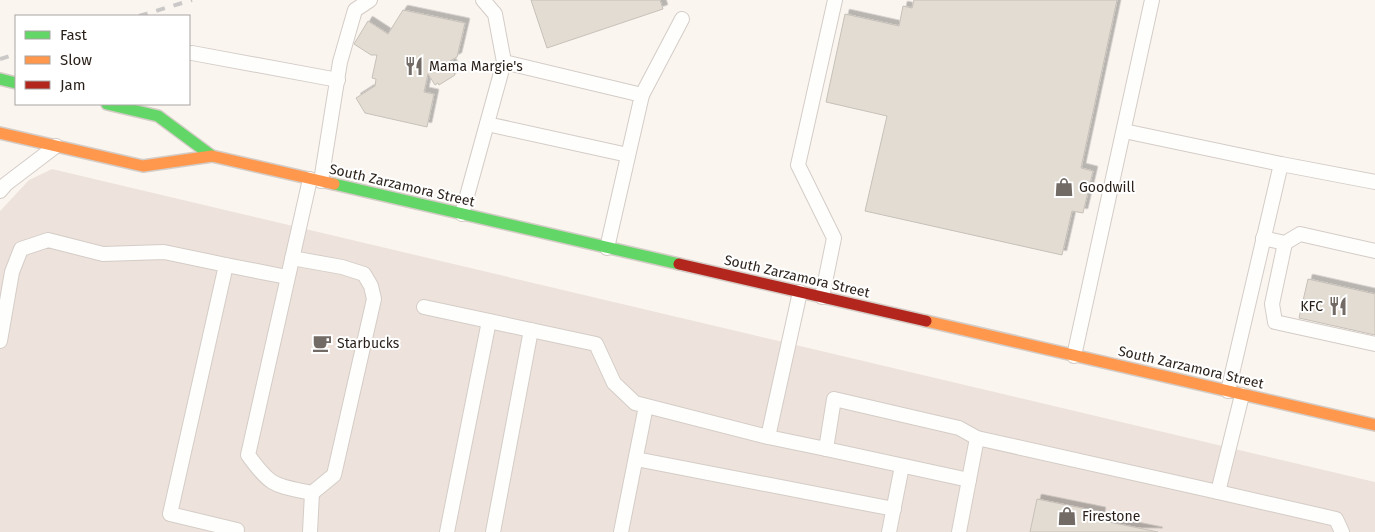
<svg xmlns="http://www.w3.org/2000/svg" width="1375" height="532" font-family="'Fira Sans',sans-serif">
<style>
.built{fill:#ede3dc}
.building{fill:#e3dcd2;stroke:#c6c0b9;filter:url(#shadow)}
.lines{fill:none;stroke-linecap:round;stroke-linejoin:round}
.lane-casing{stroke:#d4ccc6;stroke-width:16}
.fast-casing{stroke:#d4ccc6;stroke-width:14}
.slow-casing{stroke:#d4ccc6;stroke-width:14}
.jam-casing{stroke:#d4ccc6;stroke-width:14}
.lane{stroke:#fefefd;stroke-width:14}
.fast{stroke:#63d668;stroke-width:11}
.slow{stroke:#ff974d;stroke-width:11}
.jam{stroke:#b3261e;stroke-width:11}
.rail{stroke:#cbc9c7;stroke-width:4;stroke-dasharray:9 9;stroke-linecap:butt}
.labels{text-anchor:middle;stroke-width:4;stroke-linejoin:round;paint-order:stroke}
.poi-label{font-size:14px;fill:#291f18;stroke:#fff;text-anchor:start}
.street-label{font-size:14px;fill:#291f18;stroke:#fff}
</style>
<defs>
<filter id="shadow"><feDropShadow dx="4.5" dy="-4.5" stdDeviation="0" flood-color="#0004"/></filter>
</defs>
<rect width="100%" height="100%" fill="#fbf5f0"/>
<path class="built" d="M52,169L1375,482V532H0V211L29,180Z"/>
<g class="building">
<path d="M531,0H660L663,9L547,48Z"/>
<path d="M914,0H1117L1081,168L1093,171L1083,213L1072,211L1062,255L865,211L887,116L826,102L845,14L899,26L903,6L912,8Z"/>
<path d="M403,10L465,23L457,57L450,61L456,71L454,72L455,75L439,85L438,83L435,85L428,74L424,92L434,94L427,127L365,113L356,98L375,86L376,79L372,78L377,55H371L354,44L368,21L388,34Z"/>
<path d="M1308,279L1375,294V335L1299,318Z"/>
<path d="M1037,499L1101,512L1099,520L1158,532H1030Z"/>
</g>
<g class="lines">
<g class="lane-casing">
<g id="lane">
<path d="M483,0L495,14L504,62"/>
<path d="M192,53L338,80"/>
<path d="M642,95L682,19"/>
<path d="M487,124L628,155"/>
<path d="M1124,131L1281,164"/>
<path d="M321,181L340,62L355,10L370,0"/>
<path d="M0,191L6,184L56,146"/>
<path d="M462,214L504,62L642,95L607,248"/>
<path d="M1263,238L1285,243L1300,234L1375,251"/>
<path d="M1285,243L1272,304L1275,322L1375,344"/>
<path d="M292,258L342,267L364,274L371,286L374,299L334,475L312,493C274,485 271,487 248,455L310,179"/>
<path d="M226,265L287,277"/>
<path d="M800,292L768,437L826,449L834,399L959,428L977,438L959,532"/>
<path d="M822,297L834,238L798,165L835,0"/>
<path d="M424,307L596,344L614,383L635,403L768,437"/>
<path d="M0,341L12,272L21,249L48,240L103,254L164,252L226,265L170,514L237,530"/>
<path d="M1074,356L1152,0"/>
<path d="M1228,391L1281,164L1375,182"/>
<path d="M977,438L1218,492L1242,395"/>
<path d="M826,449L969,480"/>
<path d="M636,459L894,509"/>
<path d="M1218,492L1336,519L1342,532"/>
<path d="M310,532L312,493"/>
<path d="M447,532L489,321"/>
<path d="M493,532L531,330"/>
<path d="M621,532L646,406"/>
<path d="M889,532L902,466"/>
</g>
</g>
<g class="fast-casing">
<g id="fast">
<path d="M0,79L16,83"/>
<path d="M107,104L158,116L212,156"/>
<path d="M334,184L679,264"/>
</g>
</g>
<g class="slow-casing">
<g id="slow">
<path d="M0,133L143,166L212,156L334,184"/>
<path d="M926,321L1375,425"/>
</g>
</g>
<g class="jam-casing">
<path id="jam" d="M679,264L926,321"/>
</g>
<use href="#lane" class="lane"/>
<use href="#fast" class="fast"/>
<use href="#slow" class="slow"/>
<use href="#jam" class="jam"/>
<g class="rail">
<path d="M139,16L192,0"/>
<path d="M0,59L16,54"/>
</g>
</g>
<defs>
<g id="restaurant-bare" transform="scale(1.5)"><path d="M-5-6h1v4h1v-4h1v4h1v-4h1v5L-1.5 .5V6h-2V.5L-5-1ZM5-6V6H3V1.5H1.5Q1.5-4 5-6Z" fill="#726a64" stroke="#fff" stroke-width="2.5" paint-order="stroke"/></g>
<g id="shop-bare" transform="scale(1.5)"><path d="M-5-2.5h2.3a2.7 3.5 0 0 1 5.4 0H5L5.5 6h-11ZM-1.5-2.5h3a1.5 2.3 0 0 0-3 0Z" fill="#726a64" stroke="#fff" stroke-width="2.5" paint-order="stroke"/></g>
<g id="cafe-bare" transform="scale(1.5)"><path d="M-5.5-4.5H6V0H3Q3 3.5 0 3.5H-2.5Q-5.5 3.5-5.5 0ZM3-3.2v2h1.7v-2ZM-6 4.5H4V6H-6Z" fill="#726a64" stroke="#fff" stroke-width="2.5" paint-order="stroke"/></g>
</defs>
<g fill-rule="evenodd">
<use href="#restaurant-bare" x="414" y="66"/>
<use href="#shop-bare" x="1064" y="187"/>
<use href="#restaurant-bare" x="1338" y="306"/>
<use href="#cafe-bare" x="322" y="343"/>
<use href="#shop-bare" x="1067" y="516"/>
</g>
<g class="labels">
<g class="poi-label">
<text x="429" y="71">Mama Margie's</text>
<text x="1079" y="192">Goodwill</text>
<text x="1323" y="311" text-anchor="end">KFC</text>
<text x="337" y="348">Starbucks</text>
<text x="1082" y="521">Firestone</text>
</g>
<g class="street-label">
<text transform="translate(402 185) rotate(13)" y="5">South Zarzamora Street</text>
<text transform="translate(797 276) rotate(13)" y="5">South Zarzamora Street</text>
<text transform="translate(1191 367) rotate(13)" y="5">South Zarzamora Street</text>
</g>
</g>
<rect x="15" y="15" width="175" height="90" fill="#ffffff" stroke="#a9a5a3"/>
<rect x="25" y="31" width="25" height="8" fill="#63d668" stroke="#a9a5a3"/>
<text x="60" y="40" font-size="15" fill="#291f18">Fast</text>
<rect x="25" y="56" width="25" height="8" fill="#ff974d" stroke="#a9a5a3"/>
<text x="60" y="65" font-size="15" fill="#291f18">Slow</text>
<rect x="25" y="81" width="25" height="8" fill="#b3261e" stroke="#a9a5a3"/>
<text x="60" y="90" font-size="15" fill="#291f18">Jam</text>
</svg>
